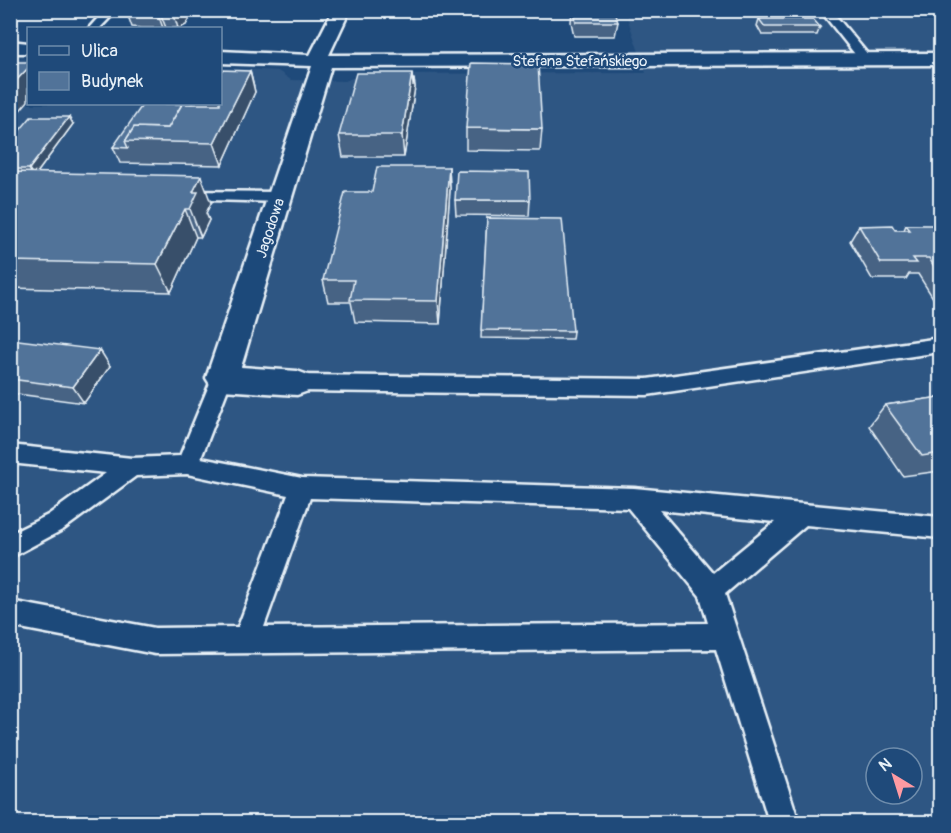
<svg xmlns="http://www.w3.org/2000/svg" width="951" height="833" font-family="Pangolin,sans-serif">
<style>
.built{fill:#2e5683;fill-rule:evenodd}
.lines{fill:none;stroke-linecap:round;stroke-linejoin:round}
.lane-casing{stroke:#e8f1f8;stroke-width:5}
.street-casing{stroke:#e8f1f8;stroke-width:5}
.lane{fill:#1f4a7a;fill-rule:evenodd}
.street{fill:#1f4a7a;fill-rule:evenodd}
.wall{fill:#466384;stroke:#e8f1f8;stroke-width:1.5}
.shaded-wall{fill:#39506b;stroke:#e8f1f8;stroke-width:1.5}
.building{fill:#517399;stroke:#e8f1f8;stroke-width:1.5}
.labels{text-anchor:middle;stroke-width:5;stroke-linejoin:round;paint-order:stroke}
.far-street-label{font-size:15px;fill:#e8f1f8;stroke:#1f4a7a}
</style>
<rect width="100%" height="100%" fill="#1f4a7a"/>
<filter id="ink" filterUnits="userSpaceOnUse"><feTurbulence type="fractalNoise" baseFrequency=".0167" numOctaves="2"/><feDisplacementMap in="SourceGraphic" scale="12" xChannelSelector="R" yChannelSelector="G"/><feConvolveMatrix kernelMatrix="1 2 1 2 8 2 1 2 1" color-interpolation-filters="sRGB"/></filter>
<g filter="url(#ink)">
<path class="built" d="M625,11H940V822H11L10,58L28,59V104H220L221,68L278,71L291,80L345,81L362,74L646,73ZM876,758H912V794H876Z"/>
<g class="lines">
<g class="lane-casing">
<g id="lane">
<path d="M105,10H117L100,28H89Z"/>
<path d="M820,10H831L870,57V63H862Z"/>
<path d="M179,191L280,192L288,197L280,202L174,199L171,196Z"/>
<path d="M940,338V352L647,395L297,391L290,388L287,383L290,378L297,375L647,379Z"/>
<path d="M222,370L229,373L232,378L201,458L302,478L634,488L940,517V538L806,525L725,594L799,822H769L716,649L155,654L10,626V601L155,628L238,627L288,495L187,474L136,476L64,529L10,558V534L48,515L106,473L10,463V445L132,458L180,456L212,378L215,373ZM310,498L628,508L700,596L708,623L264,627ZM659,510L775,522L713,573Z"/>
</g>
</g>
<g class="street-casing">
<g id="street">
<path d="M333,10H350L329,55L940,53V65L331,67L241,367L297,371L308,375L313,383L308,391L297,395L222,390L211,386L206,378L312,66L220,63V51L310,55Z"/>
<path d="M10,41L28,43V53H10Z"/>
</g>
</g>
<use href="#lane" class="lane"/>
<use href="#street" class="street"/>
</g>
<g class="wall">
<path d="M228,10H248L246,13L228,12Z"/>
<path d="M572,10H601L618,22L615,36H574L571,22Z"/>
<path d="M127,13L191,16L186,25L180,28H142L132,27Z"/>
<path d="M759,19L820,27L817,35H762L757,26Z"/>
<path d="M250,71L255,92L222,165L120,163L113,147Z"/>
<path d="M413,79H414L415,87L404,157H343L339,135Z"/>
<path d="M73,124L37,173L211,203L206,213L209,220L201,237H196L171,292L10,288V142Z"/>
<path d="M466,128L542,129L540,151L466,150Z"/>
<path d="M449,167L450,189L440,324L355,322L351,302H328L323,280L372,192Z"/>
<path d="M455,200H530L529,216L456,215Z"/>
<path d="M487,218L573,331L572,339L481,338Z"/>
<path d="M906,225L940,226V309L918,274H909L906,279H872L850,241L859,226L895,230H904Z"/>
<path d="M10,339L110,366L84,403L10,393Z"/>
<path d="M940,397V471L903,476L869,426L885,405Z"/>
</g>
<g class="shaded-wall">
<path d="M182,10H189L191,16L186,25L180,28H178L174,15Z"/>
<path d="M161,15L166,28H163L159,17Z"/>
<path d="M28,68V101L10,122V87Z"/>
<path d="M250,71L255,92L222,165L214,143Z"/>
<path d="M412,73L413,86L414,79L415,87L404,157L402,135Z"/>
<path d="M69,117L73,124L34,177L29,169Z"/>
<path d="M449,167L450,189L440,324L438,301Z"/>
<path d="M201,176L211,203L206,213L209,220L201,237L190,209L193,192Z"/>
<path d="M185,209L196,237L171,292L157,264Z"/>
<path d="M100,350L110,366L84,403L73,387Z"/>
</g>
<g class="building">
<path d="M129,10H182L174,15H161L159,17L127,13Z"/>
<path d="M573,10L614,11L618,22H576Z"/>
<path d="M759,19H813L820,27H765Z"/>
<path d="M10,62H28V68L10,87Z"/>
<path d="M471,63L538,64L542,129L466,128Z"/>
<path d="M220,70L250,71L214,143L125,141L134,127L168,128L182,104H220Z"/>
<path d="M356,73H412L402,135H339Z"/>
<path d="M143,104H182L168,128L134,127L125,141L128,148L113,147Z"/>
<path d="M31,117H69L29,169H10V142Z"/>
<path d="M377,167H449L438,301L350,300L354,280H323L345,192H372Z"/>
<path d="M457,171L529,172L530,200H455Z"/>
<path d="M10,172L201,176L193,192H198L190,209H185L157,264L10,261Z"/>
<path d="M487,218L562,219L573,331L481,330Z"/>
<path d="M892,225L895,230H910L906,225H940V276L929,258H913L917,263H881L859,226Z"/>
<path d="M10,339L100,350L73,387L10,379Z"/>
<path d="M940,397V453L922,456L885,405Z"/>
</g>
</g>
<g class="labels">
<g class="far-street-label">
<text x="580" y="66">Stefana Stefańskiego</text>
<text transform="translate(270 228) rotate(-72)" y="5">Jagodowa</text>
</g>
</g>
<rect width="951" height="833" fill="none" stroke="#1f4a7a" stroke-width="36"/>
<rect x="18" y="18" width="915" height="797" fill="none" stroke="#e8f1f8" stroke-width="2" filter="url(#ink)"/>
<rect x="27" y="27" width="195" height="78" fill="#1f4a7a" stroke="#6f8dac" stroke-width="1.5"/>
<rect x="39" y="46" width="30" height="9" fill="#1f4a7a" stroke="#6f8dac" stroke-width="1.5"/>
<text x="81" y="57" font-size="18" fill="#e8f1f8">Ulica</text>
<rect x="39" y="72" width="30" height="18" fill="#517399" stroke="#6f8dac" stroke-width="1.5"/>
<text x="81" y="87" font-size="18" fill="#e8f1f8">Budynek</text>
<g transform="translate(894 776) rotate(322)"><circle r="28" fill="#1f4a7a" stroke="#6f8dac" stroke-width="1.5"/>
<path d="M0-4.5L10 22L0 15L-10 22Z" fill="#ff9aa2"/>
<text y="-9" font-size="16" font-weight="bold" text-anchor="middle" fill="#e8f1f8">N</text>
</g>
</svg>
